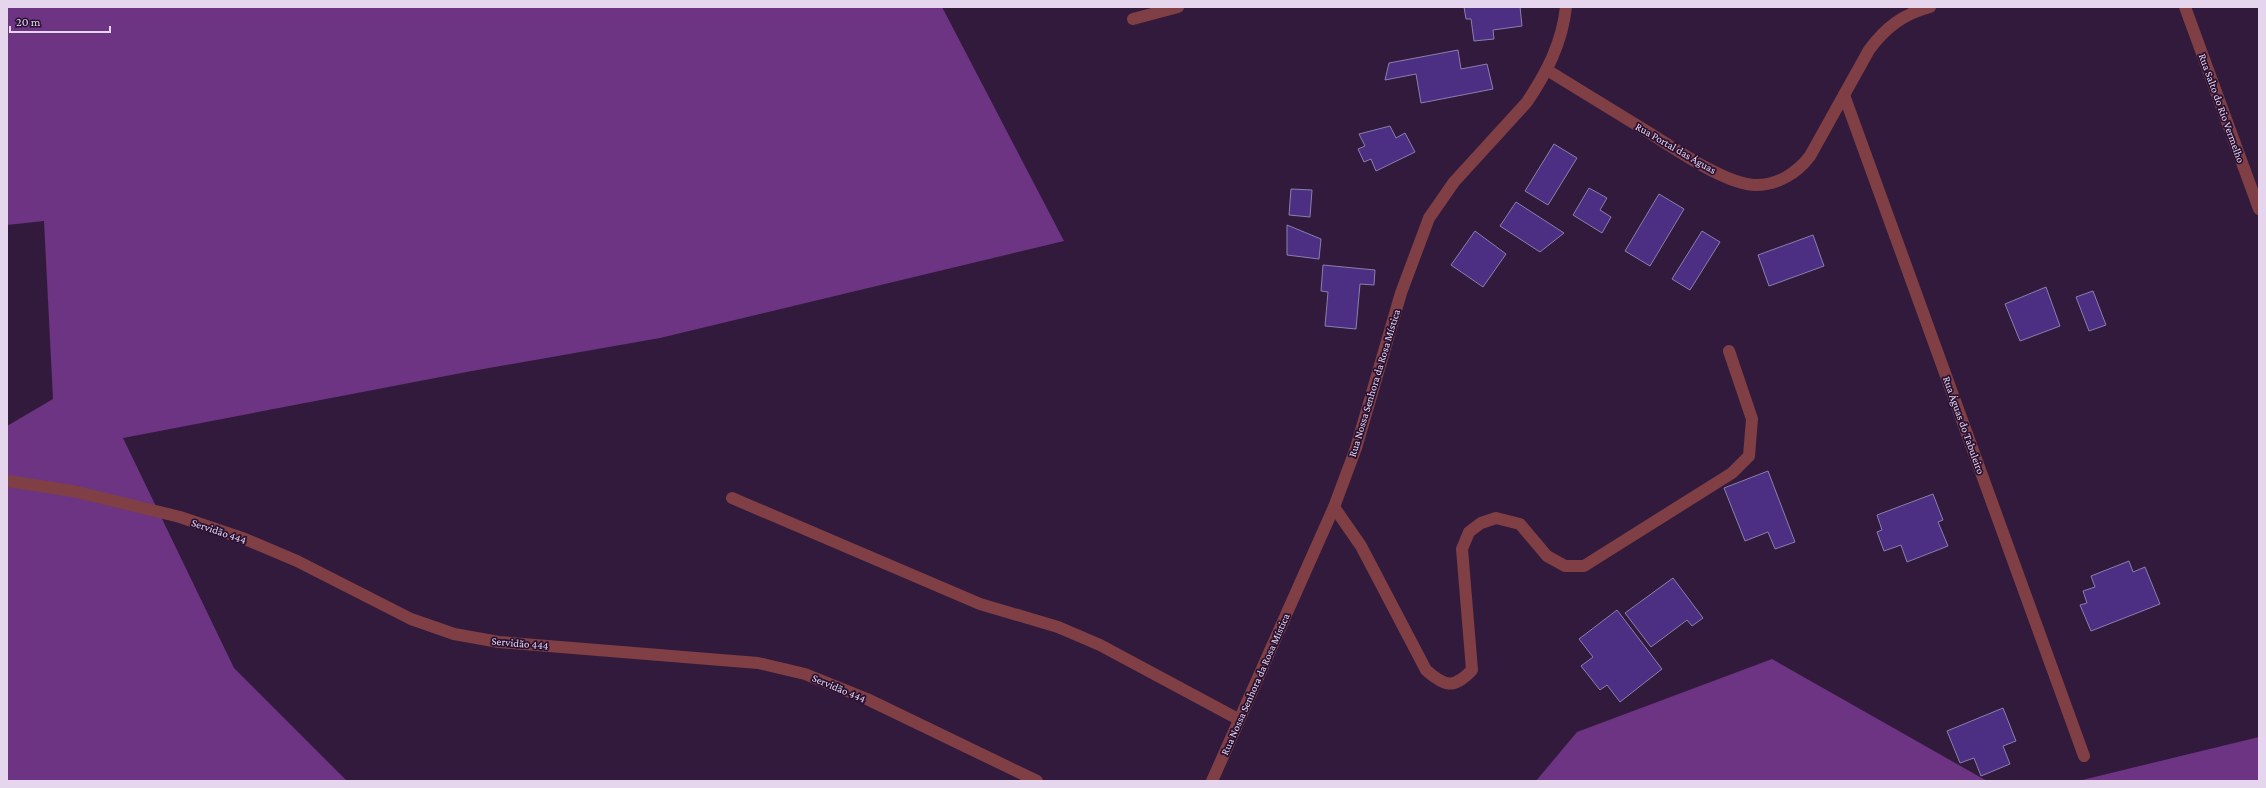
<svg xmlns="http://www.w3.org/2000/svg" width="2266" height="788" font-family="'Crimson Pro',serif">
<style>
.forest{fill:#6c3483}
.building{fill:#4c2f83;stroke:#8a7fad}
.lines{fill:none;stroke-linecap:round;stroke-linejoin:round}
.minor{stroke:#7f3f45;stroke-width:12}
.labels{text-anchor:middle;stroke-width:3.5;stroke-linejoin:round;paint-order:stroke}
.street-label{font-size:11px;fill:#e5d6ed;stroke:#281032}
</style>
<rect width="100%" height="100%" fill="#321a3c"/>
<g class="forest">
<path d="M7,7H942L1064,241L660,338L472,371L123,438L234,668L347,781H7V426L53,399L44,221L7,225Z"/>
<path d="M1772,659L1987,781H1536L1577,732Z"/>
<path d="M2259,737V781H2078Z"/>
</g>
<g class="building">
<path d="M1464,7H1520L1522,26L1493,30L1494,39L1474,41L1471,19H1466Z"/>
<path d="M1458,50L1461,69L1487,64L1493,89L1421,103L1416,74L1385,80L1389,63Z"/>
<path d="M1390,126L1396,138L1405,133L1415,152L1376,171L1371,159L1364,162L1358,149L1365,146L1359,134Z"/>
<path d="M1554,144L1577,158L1548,205L1525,191Z"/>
<path d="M1589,188L1607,198L1600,210L1611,217L1602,233L1573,215Z"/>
<path d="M1291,189L1312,190L1310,217L1289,215Z"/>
<path d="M1659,194L1684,209L1650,266L1625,251Z"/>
<path d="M1516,202L1564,233L1540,252L1500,226Z"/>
<path d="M1287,225L1321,239L1319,259L1287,255Z"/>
<path d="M1475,231L1506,254L1483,287L1451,265Z"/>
<path d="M1702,231L1720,242L1690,290L1672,279Z"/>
<path d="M1813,235L1824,266L1769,286L1758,255Z"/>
<path d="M1323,265L1375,270L1374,285L1360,284L1356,329L1325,326L1328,292L1321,291Z"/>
<path d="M2046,287L2060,326L2020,341L2005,304Z"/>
<path d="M2093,291L2106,325L2089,331L2076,297Z"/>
<path d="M1768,471L1795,542L1775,549L1768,532L1745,541L1724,488Z"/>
<path d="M1933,494L1943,520L1938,522L1948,546L1907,562L1901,545L1884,551L1877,532L1882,530L1877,515Z"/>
<path d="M2129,561L2133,572L2145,567L2160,604L2091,631L2080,605L2087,603L2083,591L2095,587L2091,576Z"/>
<path d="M1673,578L1703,618L1692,626L1687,620L1651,647L1625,613Z"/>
<path d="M1617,610L1662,669L1620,702L1607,685L1600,690L1581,666L1593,657L1579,639Z"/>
<path d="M2003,708L2016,741L2003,746L2010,764L1981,776L1974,758L1960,763L1947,731Z"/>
</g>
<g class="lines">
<g class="minor">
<path d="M2185,7L2259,209"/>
<path d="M1133,19L1178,7"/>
<path d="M1547,70C1581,91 1614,111 1648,132C1674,148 1726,185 1756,185C1778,185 1797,173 1810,156L1869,50C1885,28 1903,14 1930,7"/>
<path d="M1844,95L2084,756"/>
<path d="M7,481L73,491L180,517L245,539L297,561L411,619L454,634L499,642L758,663L805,674L867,699L1037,781"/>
<path d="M732,498L980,604L1058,627L1100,645L1238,719"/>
<path d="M1334,507L1361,546L1426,670C1445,687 1454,689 1472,670L1462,549L1469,532L1481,523L1496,518L1520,524L1547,556L1565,566H1584L1732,473L1749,456L1752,419L1729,351"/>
<path d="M1212,781L1334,507L1356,448L1401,293L1429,218L1454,182L1527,102C1547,72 1562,43 1566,7"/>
</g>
</g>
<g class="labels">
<g class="street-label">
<text transform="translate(2222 108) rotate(70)" y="4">Rua Salto do Rio Vermelho</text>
<text transform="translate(1676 148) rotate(30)" y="4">Rua Portal das Águas</text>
<text transform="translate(1374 383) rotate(-73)" y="4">Rua Nossa Senhora da Rosa Mística</text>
<text transform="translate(1964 425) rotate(70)" y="4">Rua Águas do Tabuleiro</text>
<text transform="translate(219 531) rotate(19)" y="4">Servidão 444</text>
<text transform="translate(520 643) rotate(5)" y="4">Servidão 444</text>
<text transform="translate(1255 684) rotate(-66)" y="4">Rua Nossa Senhora da Rosa Mística</text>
<text transform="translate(839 688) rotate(23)" y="4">Servidão 444</text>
</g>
</g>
<rect width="2266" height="788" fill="none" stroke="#e5d6ed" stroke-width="16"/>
<path d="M10 26v6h100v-6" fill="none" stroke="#e5d6ed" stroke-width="2"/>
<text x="16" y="26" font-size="12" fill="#e5d6ed" stroke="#281032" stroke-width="3" paint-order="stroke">20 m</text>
</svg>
